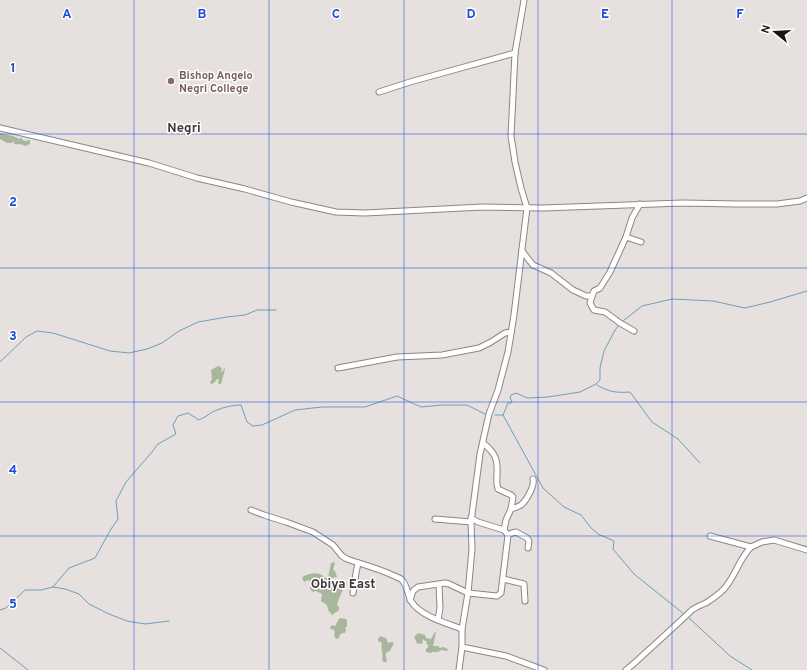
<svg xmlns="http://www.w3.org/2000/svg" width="807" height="670" font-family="Overpass,sans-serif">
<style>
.green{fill:#a8b79c}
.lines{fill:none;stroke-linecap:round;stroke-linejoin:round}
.stream{stroke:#6d9fbb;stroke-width:1}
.minor-casing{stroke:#8c8785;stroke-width:7}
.minor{stroke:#fff;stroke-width:5}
.grid{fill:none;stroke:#1d4ed8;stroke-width:1;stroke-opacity:0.55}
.education-dot{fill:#8d6e63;stroke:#fff;stroke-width:1.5}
.labels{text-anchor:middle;stroke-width:3;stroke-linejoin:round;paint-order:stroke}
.education-label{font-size:11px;font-weight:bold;fill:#785e54;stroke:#fff;text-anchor:start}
.quarter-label{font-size:13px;font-weight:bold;fill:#3f3a38;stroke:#fff}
.grid-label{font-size:13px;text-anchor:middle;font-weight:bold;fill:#1d4ed8;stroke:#fff;stroke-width:3;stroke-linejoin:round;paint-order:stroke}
</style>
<rect width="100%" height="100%" fill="#e6e0de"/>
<g class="green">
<path d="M0,133C6,135 13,135 19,139L21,138L24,141L30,140V144L28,145L24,146C22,143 18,145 14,144V141L12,143H7L0,139Z"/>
<path d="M218,366L222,368L221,372L223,371L224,368L225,369L221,384H219L218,383L219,379H217L214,383L211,384L210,383L212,379L211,370Z"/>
<path d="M335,562L333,570L335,571L337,577C333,577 330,579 329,583L333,587L338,586L343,590C341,593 338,601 337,605L339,607V610L332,615L328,610L327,605L321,601L322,594L316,591L313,592L310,589L311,582L308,580L304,582L302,578L304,576C311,573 320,571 325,578H328L331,563Z"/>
<path d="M340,618L346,619L347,621V626L345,628L346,629L345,633H342L339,636V638L336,639L334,635L335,632L333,629H331L330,628L332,625L335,626L336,625L337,622Z"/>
<path d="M435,632H436L433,646H438L440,648L443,647L448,649L447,651L441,650L438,652H432L431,653L426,652V649L428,647V645L426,643L427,641H425L423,639L422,644H420V643L417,644L416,640L415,639L414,637L418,633L425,635L426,638L431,639Z"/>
<path d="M380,636L386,638L388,643L391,642L394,643L390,651C385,652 385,655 387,660L386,662H384L382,660C384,654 380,649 382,643L378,641V639Z"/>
</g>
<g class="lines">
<g class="stream">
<path d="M623,321L642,306L672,299L713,301L745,308L770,302L807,291"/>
<path d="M0,362L26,337L37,331L53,333L110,351L129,353L147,349L162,343L179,331L198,322L227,317L245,315L257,310H276"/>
<path d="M597,385C609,392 616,393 630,392L652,422L678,439L700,463"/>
<path d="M495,415H503C505,411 506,407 508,403H511L512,401L510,398L511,395L516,393L527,398L548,397L580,392L596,384L600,380V368L604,351L615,330L619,325"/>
<path d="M503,415L543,488L564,507L581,515L591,528L598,534L614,541L613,549L634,574L684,614"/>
<path d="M53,587L65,589L79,594L89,604L109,614L127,621L145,624L169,621"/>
<path d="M0,610L6,608L25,590H41L53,587L69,568L95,558L111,529L118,519L116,501L126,482L152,452L158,444L176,434L173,425L178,416L188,413L199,420C206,417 211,412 217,410C224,407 233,405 241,405L247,422L253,426L262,425L295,410L322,407H365L397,396L421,407L442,405H467L485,414"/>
<path d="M688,617L730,656L752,670"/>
<path d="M0,648L28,670"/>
</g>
<g class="minor-casing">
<g id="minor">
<path d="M379,92L410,82L515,53"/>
<path d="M0,128L149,163L197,178L245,189L291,202L336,212L365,213L482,207L543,208L682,203L739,204H777L800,201L807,198"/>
<path d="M626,237L641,242"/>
<path d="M522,251L533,265L551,273L573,290L586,296H592"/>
<path d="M634,331L620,323L605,312L594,310L590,303L592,296L594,291L600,288L610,272L626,237L632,218L640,204"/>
<path d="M338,368L397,357L442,355L479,348L491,342L505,333L511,332"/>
<path d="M483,443C494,452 498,458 497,473C497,479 496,483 498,489L511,495L513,497L511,509L506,520L504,530"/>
<path d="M511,509C515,508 518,507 521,505C526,501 535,486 533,479"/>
<path d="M251,510L264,515L286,522L313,532L333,545L342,556L347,559C361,564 376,568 390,574C394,576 398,577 401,579C406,582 408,595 411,601C420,616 446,623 462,629"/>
<path d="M435,519L471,522"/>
<path d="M508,535L512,533L516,532L527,538L529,541L528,548"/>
<path d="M710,536L751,547L762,542L774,540L807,550"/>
<path d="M503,579L524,584L525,601"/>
<path d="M353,593L356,573L358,563"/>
<path d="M410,600L413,591L418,587L445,583L449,584L468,593L497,596L501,593L508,535L504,530L478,522L471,518"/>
<path d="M438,620L440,608L439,585"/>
<path d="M462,647L506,656L544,670"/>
<path d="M459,670L462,647V629L468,593L472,549L471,522L480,454L489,414L498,390L508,352L514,315L527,208L521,188L515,162L511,136L515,53L524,0"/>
<path d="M626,670L631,666C652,647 672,629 692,610C696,607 701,605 706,603C712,599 718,595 723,590C735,578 738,560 751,547"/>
</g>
</g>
<use href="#minor" class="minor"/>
</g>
<path class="grid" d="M134,0V670M269,0V670M404,0V670M538,0V670M672,0V670M0,134H807M0,268H807M0,402H807M0,536H807"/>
<circle class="education-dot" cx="171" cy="81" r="4"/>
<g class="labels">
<g class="education-label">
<text x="179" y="79">Bishop Angelo<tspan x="179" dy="13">Negri College</tspan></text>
</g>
<g class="quarter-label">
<text x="184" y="132">Negri</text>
<text x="343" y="588">Obiya East</text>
</g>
</g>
<g class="grid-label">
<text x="67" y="18">A</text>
<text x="202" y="18">B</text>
<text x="336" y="18">C</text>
<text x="471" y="18">D</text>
<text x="605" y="18">E</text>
<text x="740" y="18">F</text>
<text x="13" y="72">1</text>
<text x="13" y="206">2</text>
<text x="13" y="340">3</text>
<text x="13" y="474">4</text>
<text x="13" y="608">5</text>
</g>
<g transform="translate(775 32) rotate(288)" stroke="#ffffff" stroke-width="3" paint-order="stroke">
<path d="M0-3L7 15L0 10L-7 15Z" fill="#181615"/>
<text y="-6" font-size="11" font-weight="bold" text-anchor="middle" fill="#181615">N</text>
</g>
</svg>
